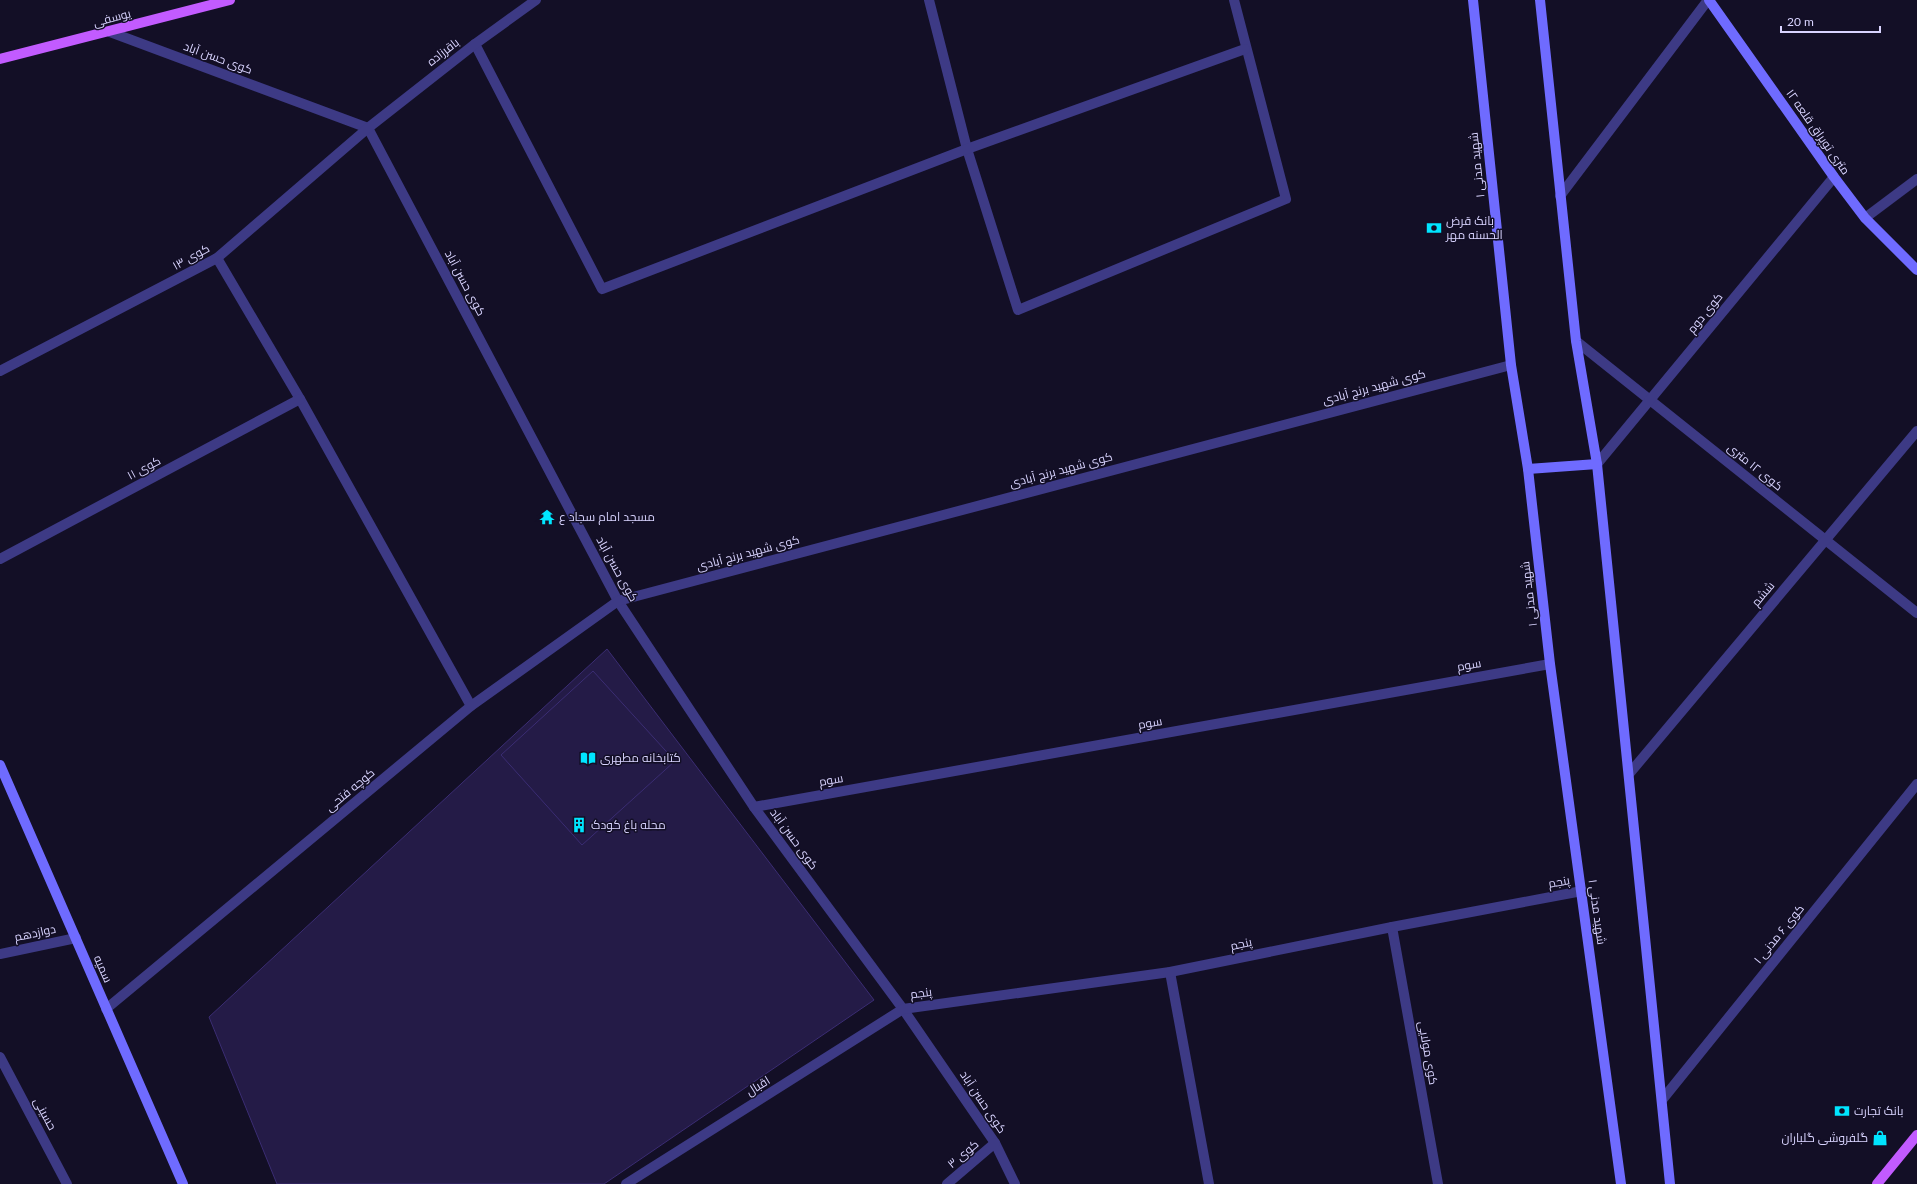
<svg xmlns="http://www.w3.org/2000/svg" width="1917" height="1184" font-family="Lato,Cairo,sans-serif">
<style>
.building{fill:#241b47;stroke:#3b2d73}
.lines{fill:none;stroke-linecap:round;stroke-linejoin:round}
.street{stroke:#3d3a85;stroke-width:10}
.secondary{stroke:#6f6bff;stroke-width:10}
.primary{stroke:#c25bff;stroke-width:10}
.labels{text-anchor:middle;stroke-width:3;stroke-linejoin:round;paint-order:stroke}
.street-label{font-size:12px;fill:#d9d4ff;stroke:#130f26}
.poi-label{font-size:12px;fill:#d9d4ff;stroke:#130f26;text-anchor:start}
</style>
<rect width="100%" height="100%" fill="#130f26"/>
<g class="building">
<path d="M607,649L874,1000L604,1184H277L209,1017Z"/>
<path d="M593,671L675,761L582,845L501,755Z"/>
</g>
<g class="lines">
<g class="street">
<path d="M929,0L967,149L1018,310L1286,199L1234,0"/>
<path d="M110,32L368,128L618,601L754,807L903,1009L995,1143L1015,1184"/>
<path d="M475,44L602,289L967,149L1245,49"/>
<path d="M1560,196L1708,0"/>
<path d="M1865,218L1917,179"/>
<path d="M217,258L300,399L471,706"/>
<path d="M1576,341L1917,613"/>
<path d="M0,371L217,258L368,128L475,44L536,0"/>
<path d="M1597,464L1834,177"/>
<path d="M0,559L300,399"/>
<path d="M1629,774L1917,431"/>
<path d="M754,807L1550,664"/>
<path d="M1392,927L1438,1184"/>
<path d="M0,954L76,938"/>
<path d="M1170,972L1209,1184"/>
<path d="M106,1009L471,706L618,601L1511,365"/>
<path d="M0,1057L67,1184"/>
<path d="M1662,1100L1917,784"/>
<path d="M626,1184L903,1009L1170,972L1392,927L1582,891"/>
<path d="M947,1184L995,1143"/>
</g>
<g class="secondary">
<path d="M1473,0L1511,365L1528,469L1550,664L1621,1184"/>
<path d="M1540,0L1576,341L1597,464L1670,1184"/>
<path d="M1709,0L1834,177L1865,218L1917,270"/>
<path d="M1528,469L1597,464"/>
<path d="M0,765L183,1184"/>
</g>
<g class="primary">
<path d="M0,59L230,0"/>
<path d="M1877,1184L1917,1135"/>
</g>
</g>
<defs>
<g id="bank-bare" transform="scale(1.2)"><path d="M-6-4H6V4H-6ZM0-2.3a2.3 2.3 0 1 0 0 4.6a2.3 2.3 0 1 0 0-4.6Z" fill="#00e5ff" stroke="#130f26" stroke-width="2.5" paint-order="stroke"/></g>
<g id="temple-bare" transform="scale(1.2)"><path d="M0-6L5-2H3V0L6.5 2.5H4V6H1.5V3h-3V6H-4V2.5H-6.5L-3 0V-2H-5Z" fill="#00e5ff" stroke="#130f26" stroke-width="2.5" paint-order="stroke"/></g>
<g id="library-bare" transform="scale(1.2)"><path d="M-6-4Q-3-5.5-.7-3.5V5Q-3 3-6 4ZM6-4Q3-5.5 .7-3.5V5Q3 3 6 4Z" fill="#00e5ff" stroke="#130f26" stroke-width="2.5" paint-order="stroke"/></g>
<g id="building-bare" transform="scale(1.2)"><path d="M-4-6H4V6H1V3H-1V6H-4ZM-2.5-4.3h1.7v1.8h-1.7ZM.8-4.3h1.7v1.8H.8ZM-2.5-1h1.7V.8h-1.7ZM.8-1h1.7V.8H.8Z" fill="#00e5ff" stroke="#130f26" stroke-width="2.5" paint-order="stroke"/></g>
<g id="shop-bare" transform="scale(1.2)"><path d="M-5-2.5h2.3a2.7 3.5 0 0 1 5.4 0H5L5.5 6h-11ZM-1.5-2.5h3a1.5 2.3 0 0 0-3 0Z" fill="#00e5ff" stroke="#130f26" stroke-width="2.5" paint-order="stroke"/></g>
</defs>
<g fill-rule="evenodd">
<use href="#bank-bare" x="1434" y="228"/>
<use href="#temple-bare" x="547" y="517"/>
<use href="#library-bare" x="588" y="758"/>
<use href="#building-bare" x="579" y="825"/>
<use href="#bank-bare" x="1842" y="1111"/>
<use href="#shop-bare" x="1880" y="1138"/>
</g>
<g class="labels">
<g class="street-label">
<text transform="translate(112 18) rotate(-15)" y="4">یوسفی</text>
<text transform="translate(443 52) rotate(-38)" y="4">باقرزاده</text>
<text transform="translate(218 58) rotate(20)" y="4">کوی حسن آباد</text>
<text transform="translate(1818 132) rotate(55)" y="4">۱۲ متری توپراق قلعه</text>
<text transform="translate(1477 165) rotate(-96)" y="4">شهید مدنی ۱</text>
<text transform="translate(191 257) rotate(-29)" y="4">کوی ۱۳</text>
<text transform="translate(465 283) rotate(62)" y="4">کوی حسن آباد</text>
<text transform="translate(1705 313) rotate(-51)" y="4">کوی دوم</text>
<text transform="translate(1374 387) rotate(-15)" y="4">کوی شهید برنج آبادی</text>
<text transform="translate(1755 467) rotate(39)" y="4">کوی ۱۲ متری</text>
<text transform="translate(144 468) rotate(-28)" y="4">کوی ۱۱</text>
<text transform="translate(1061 470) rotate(-15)" y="4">کوی شهید برنج آبادی</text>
<text transform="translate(748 553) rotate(-15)" y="4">کوی شهید برنج آبادی</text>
<text transform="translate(617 569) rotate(61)" y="4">کوی حسن آباد</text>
<text transform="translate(1529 594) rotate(-97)" y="4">شهید مدنی ۱</text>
<text transform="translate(1763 594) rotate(-50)" y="4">ششم</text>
<text transform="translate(1469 665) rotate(-10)" y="4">سوم</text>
<text transform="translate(1150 723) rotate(-10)" y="4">سوم</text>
<text transform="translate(831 780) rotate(-10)" y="4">سوم</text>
<text transform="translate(350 790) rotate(-40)" y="4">کوچه فتحی</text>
<text transform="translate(794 839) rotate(54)" y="4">کوی حسن آباد</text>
<text transform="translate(1559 882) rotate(-10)" y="4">پنجم</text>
<text transform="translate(1597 912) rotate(82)" y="4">شهید مدنی ۱</text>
<text transform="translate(35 933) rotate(-12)" y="4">دوازدهم</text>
<text transform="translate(1779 934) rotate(-51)" y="4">کوی ۶ مدنی ۱</text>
<text transform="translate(1241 944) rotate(-12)" y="4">پنجم</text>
<text transform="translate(103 969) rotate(66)" y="4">سمیه</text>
<text transform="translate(921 993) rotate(-8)" y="4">پنجم</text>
<text transform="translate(1428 1053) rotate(80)" y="4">کوی مولایی</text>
<text transform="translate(758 1086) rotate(-32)" y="4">اقبال</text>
<text transform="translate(983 1102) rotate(56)" y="4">کوی حسن آباد</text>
<text transform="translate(45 1114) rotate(62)" y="4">حسینی</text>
<text transform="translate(963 1154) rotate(-40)" y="4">کوی ۳</text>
</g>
<g class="poi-label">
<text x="1446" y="225">بانک قرض<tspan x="1446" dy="14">الحسنه مهر</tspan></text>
<text x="559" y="521">مسجد امام سجاد ع</text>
<text x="600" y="762">کتابخانه مطهری</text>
<text x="591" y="829">محله باغ کودک</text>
<text x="1854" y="1115">بانک تجارت</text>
<text x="1868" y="1142" text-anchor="end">گلفروشی گلباران</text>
</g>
</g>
<path d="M1781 26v6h99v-6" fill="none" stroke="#d9d4ff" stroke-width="2"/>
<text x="1787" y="26" font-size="12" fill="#d9d4ff" stroke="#130f26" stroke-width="3" paint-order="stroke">20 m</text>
</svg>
